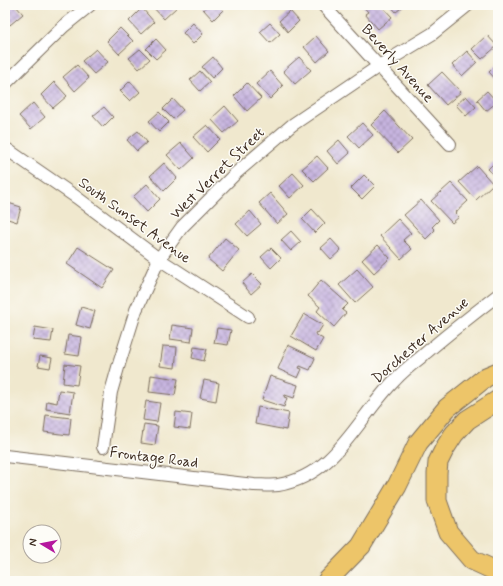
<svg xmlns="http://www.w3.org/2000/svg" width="503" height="586" font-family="Mynerve,sans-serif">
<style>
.building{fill:url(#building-cross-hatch)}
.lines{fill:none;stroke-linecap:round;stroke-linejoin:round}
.minor-casing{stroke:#7a6c5c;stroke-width:14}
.trunk-casing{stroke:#7a6c5c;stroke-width:21}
.minor{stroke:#fff;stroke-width:12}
.trunk{stroke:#edc569;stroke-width:19}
.labels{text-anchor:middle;stroke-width:3;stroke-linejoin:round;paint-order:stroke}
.street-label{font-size:15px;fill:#3b2a1e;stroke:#fdfcf7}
</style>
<defs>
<pattern id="building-cross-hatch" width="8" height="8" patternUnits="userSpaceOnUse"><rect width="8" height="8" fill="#c7b5e0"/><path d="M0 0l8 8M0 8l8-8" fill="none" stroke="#a393b5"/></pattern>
</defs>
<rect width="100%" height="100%" fill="#fdfcf7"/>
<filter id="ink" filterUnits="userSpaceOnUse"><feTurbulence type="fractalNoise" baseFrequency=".025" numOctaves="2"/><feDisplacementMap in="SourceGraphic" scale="8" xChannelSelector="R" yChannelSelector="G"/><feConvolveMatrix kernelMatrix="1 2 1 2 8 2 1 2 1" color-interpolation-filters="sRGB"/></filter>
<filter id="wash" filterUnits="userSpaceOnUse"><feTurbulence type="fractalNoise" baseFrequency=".012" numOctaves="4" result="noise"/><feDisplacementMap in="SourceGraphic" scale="16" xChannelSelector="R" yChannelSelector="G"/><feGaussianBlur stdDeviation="0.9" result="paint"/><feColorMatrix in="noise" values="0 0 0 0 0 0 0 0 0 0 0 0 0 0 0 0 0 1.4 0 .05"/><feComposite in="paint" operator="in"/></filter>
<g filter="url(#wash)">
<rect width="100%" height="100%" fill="#f0e8ce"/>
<g id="blocks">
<g class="building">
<path d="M5,5H15L23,14L10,25L5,19Z"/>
<path d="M151,5H176L177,7L164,19Z"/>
<path d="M207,5H218L223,10L213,20L203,9Z"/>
<path d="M362,5H381L392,17L378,29L365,14L368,12Z"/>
<path d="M390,5H405L396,12Z"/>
<path d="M142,8L154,22L141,34L129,21Z"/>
<path d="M290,11L299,21L288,32L279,21Z"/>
<path d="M193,23L203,34L193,44L183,33Z"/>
<path d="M270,23L280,34L270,43L260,32Z"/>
<path d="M120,28L133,41L119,54L107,41Z"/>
<path d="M487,35L497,46L482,59L472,49Z"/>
<path d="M316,36L329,51L317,62L304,47Z"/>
<path d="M156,39L166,50L156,59L146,49Z"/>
<path d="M96,49L108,62L94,74L82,61Z"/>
<path d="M140,49L150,59L139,69L129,58Z"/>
<path d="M467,51L477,62L462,76L452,65Z"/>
<path d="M213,57L222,68L212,78L202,67Z"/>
<path d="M299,57L311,70L295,84L283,71Z"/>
<path d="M498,63V82L489,72Z"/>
<path d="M77,65L89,78L75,91L63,77Z"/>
<path d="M200,71L210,82L200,91L190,80Z"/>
<path d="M270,71L283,86L270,99L256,84Z"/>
<path d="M442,72L461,92L446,105L428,85Z"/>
<path d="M130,81L140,92L130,101L120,91Z"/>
<path d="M54,82L67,96L53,108L41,95Z"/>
<path d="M247,83L261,98L247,111L234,96Z"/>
<path d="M487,91L497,102L486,111L477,100Z"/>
<path d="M466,96L476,107L466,116L456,105Z"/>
<path d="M173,99L183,110L173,119L163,109Z"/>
<path d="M33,103L45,117L31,129L19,116Z"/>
<path d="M225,106L238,121L224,133L211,119Z"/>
<path d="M104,107L113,117L103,127L93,116Z"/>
<path d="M385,111L412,140L398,153L371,125Z"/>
<path d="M159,112L169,122L159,132L149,121Z"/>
<path d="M362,123L373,135L359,148L348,136Z"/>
<path d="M207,125L220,139L207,152L193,137Z"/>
<path d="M138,131L147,142L137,151L127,140Z"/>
<path d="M339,140L350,153L338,164L327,151Z"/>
<path d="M181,143L194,158L181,170L167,155Z"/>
<path d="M317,156L328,168L314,181L302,169Z"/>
<path d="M498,159V180L488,169Z"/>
<path d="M164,163L177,178L164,191L150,176Z"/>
<path d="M477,166L493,184L476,200L459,182Z"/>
<path d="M293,173L304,185L290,198L279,186Z"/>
<path d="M364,175L375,186L362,199L351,188Z"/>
<path d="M451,183L468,201L455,213L459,217L452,223L431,201Z"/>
<path d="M147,184L160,199L147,212L133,197Z"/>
<path d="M270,193L288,214L277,224L259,203Z"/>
<path d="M421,200L439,220L432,227L435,230L426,239L404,215Z"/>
<path d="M5,202L21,207L17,222L5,218Z"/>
<path d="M312,209L325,223L315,233L302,219Z"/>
<path d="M250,211L261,224L247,236L236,224Z"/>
<path d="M398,219L411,233L403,240L412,249L401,259L380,236Z"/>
<path d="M291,231L301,242L291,251L281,240Z"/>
<path d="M225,238L239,250L222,271L208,259Z"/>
<path d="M331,239L341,250L331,259L321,248Z"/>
<path d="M378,245L390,258L374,273L362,260Z"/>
<path d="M78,247L114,270L102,288L67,264Z"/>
<path d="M271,248L281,258L271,268L261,257Z"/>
<path d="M357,269L373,287L355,303L339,285Z"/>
<path d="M252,274L262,284L251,294L242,283Z"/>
<path d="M321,280L348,304L342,310L346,313L334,327L317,311L320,307L308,296Z"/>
<path d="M81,307L95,311L90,329L76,325Z"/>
<path d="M304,314L323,325L318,333L316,332L315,334L323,339L316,351L291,336Z"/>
<path d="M172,325L193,328L191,342L170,339Z"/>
<path d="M35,327L53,330L51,342L33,340Z"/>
<path d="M217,328L231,330L228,345L214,343Z"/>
<path d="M68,335L82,337L79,356L65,354Z"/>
<path d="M288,345L315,358L310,370L300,366L299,368L302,369L298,378L278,369Z"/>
<path d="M163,346L177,347L175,368L160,366Z"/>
<path d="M194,347L207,349L204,361L192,358Z"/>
<path d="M40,356L52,358L50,368L38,366Z"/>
<path d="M65,364L80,366L77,385L63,383Z"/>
<path d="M151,375L178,379L175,395L149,392Z"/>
<path d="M270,376L298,385L294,398L285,395L284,397L287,398L284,407L262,400Z"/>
<path d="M204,380L219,383L216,401L200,398Z"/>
<path d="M59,390L73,392L70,413L46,409L47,401L57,403Z"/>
<path d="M146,401L160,403L157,422L143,420Z"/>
<path d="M258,407L289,413L286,430L255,424Z"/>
<path d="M176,412L192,414L190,429L174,427Z"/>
<path d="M46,415L71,418L69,435L44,432Z"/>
<path d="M144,424L158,426L155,445L141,443Z"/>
</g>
</g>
</g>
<g filter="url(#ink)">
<use href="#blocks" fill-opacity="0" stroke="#7a6c5c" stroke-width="1"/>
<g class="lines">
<g class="minor-casing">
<g id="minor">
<path d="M323,5L450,144"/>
<path d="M5,84L64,26L90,5"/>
<path d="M5,148L76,197L159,259L248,317"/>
<path d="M103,447L111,392L119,364L136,310L159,259L182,227L236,173L292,125L379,66L432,34L468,5"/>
<path d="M5,456L254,485C262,485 271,486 278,485C337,475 357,418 395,380C402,372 411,365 420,358C445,336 472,315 498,295"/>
</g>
</g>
<g class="trunk-casing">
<g id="trunk">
<path d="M498,400L467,420L454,434L445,448L438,462L437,474V501L448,532L472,560L498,572"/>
<path d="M327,581L361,546L397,486L418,443L447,408L486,377L498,372"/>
</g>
</g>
<use href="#minor" class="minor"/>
<use href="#trunk" class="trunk"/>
</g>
</g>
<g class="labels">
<g class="street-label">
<text transform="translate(398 63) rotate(48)" y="5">Beverly Avenue</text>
<text transform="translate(217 173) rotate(-44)" y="5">West Verret Street</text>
<text transform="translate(135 220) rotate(36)" y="5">South Sunset Avenue</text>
<text transform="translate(420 340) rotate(-41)" y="5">Dorchester Avenue</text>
<text transform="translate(154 457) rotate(7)" y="5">Frontage Road</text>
</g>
</g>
<rect width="503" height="586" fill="none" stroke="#fdfcf7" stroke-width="20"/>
<g transform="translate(42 544) rotate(280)"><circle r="19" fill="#fdfcf7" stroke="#afa8a0"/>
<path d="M0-3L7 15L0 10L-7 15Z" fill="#b5179e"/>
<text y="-6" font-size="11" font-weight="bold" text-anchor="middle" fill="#3b2a1e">N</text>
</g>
</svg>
